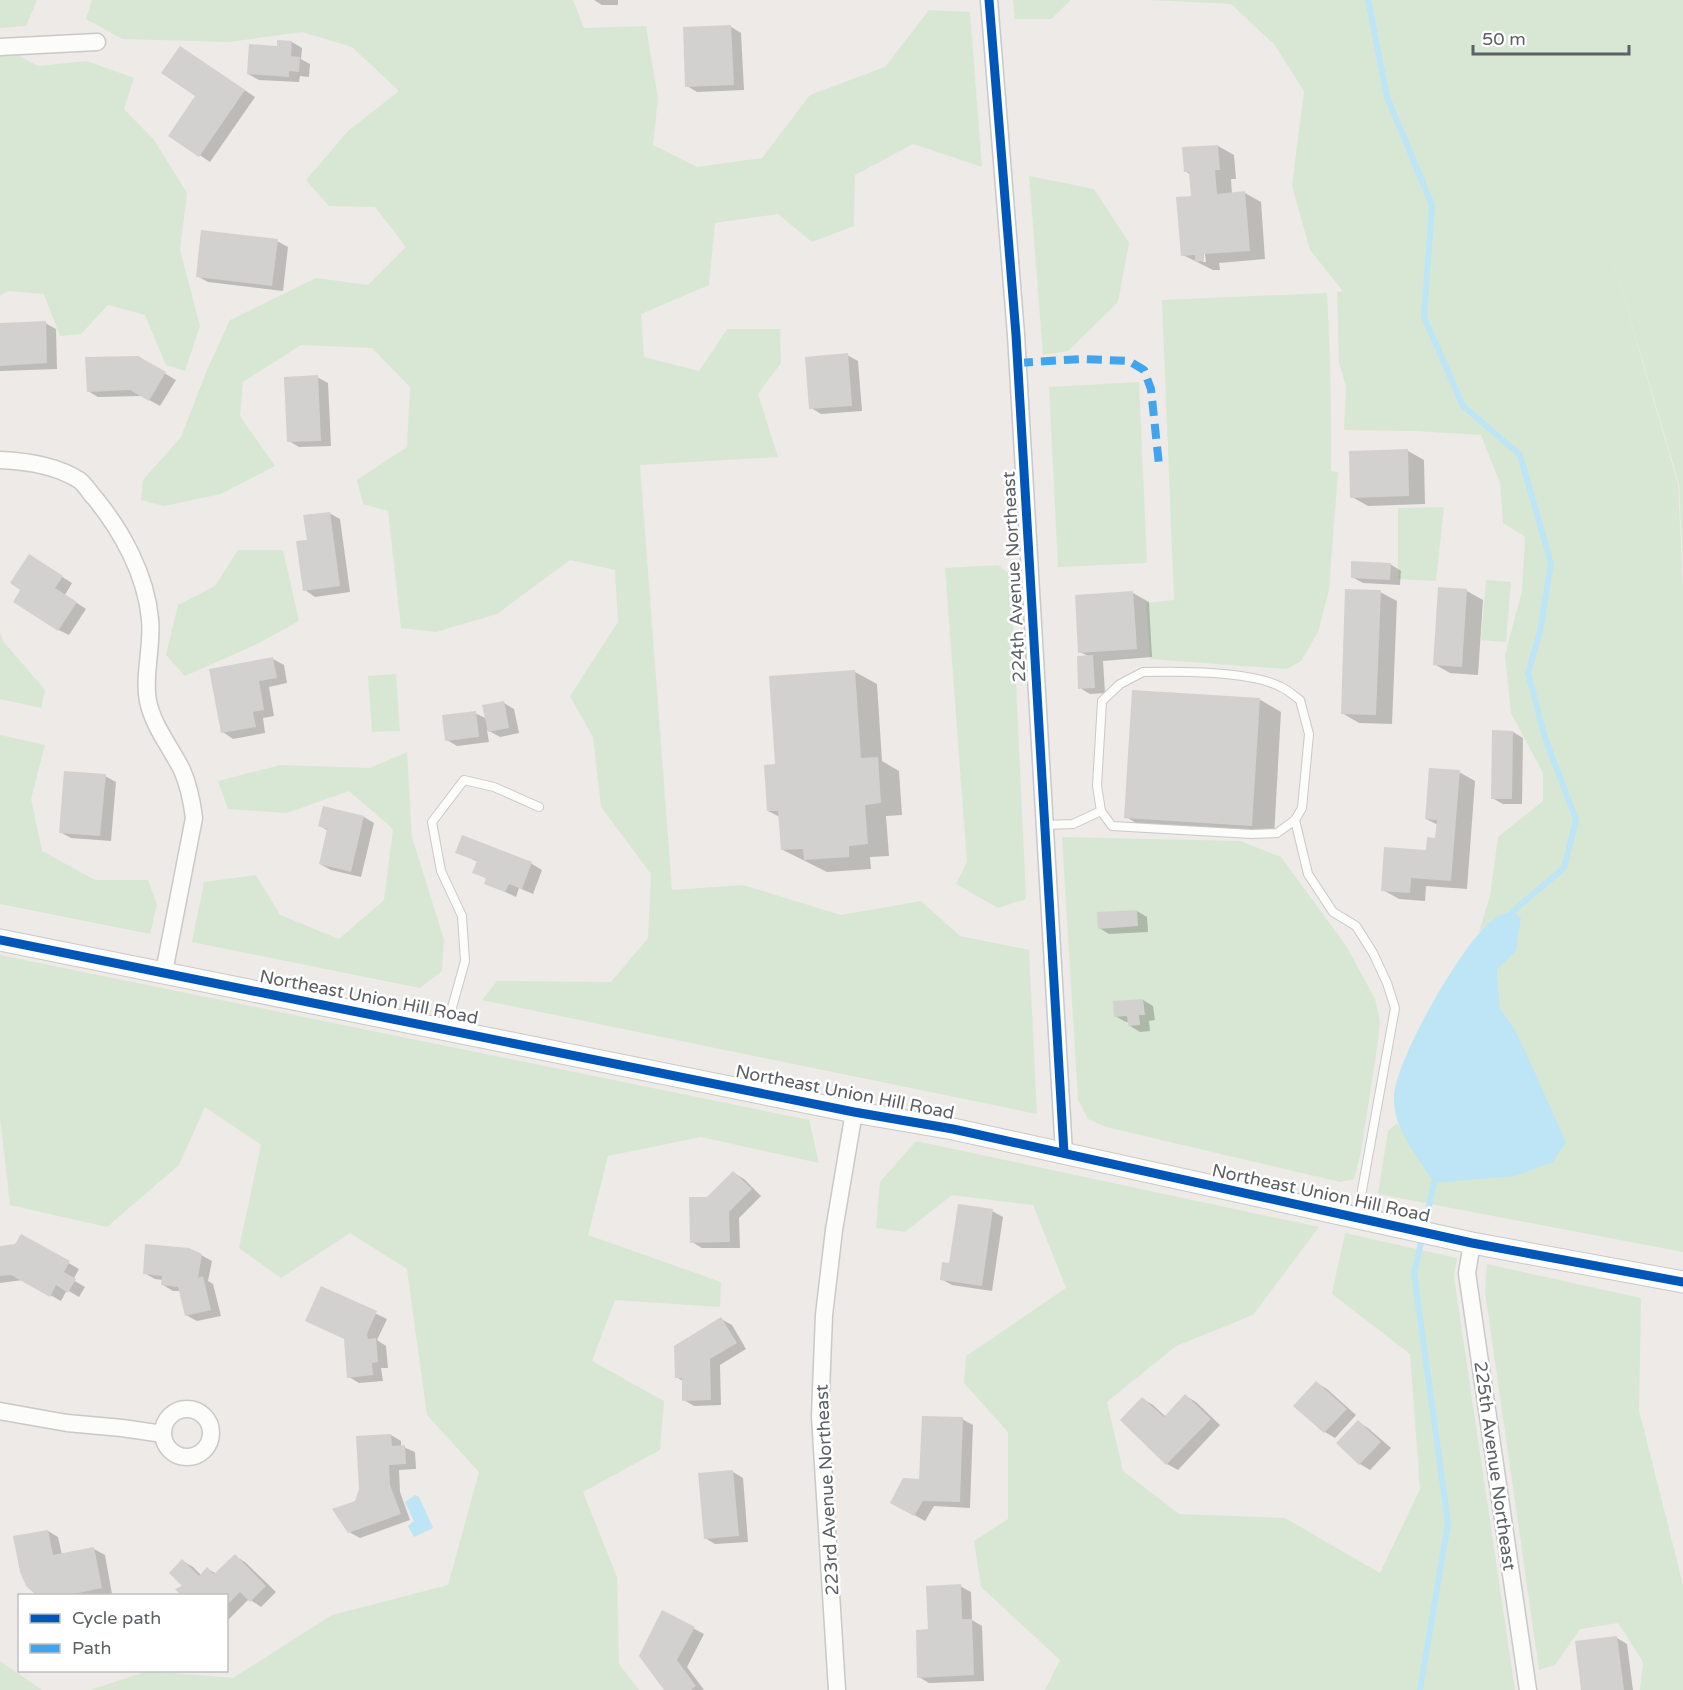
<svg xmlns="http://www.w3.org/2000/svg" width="1683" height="1690" font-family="'Varela Round',sans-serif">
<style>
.green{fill:#d8e7d3}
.water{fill:#bde5f6}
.shadow{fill:#0003;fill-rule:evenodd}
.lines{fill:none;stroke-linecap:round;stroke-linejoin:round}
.stream{stroke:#bde5f6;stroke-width:6}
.building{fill:#d3d1d0}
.service-casing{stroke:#c9c9c9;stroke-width:10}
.minor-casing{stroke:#c9c9c9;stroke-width:19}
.tertiary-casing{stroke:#c9c9c9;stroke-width:23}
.service{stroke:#fcfcfb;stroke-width:8}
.minor{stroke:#fcfcfb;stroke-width:16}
.tertiary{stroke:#fcfcfb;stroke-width:21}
.quiet{stroke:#40a5ee;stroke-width:8;stroke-dasharray:15 8;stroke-linecap:butt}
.cycleway-casing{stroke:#fff;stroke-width:13}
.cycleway{stroke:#0057b8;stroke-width:9}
.labels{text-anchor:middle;stroke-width:5;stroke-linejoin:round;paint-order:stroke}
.street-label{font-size:18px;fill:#5d6165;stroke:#fff}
</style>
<rect width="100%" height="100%" fill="#edeae7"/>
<g class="green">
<path d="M0,0H37L26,26L0,28Z"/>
<path d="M92,0H573L584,28L646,26L658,98L653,145L697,167L762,158L810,95L885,67L929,10L970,12L982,167L913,144L855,175L854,226L812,242L778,214L715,223L709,285L641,314L644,357L699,371L727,329H780L781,363L758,394L778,457L640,465L672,890L743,885L841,915L921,901L960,936L1029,950L1037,1114L482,1000L497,981L611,982L648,938L651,874L601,807L593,737L570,696L618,622L615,570L570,560L497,614L436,632L401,628L388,511L363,504L357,480L407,447L410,387L372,348L301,345L243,382L240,416L275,466L221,494L164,506L141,500L143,480L181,437L207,370L230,320L316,278L368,285L406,247L375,207L329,206L306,180L348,131L399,91L352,47L302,32L229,42L122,39L86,19Z"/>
<path d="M1013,0H1071L1051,19H1015Z"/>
<path d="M1150,0H1683V565L1679,484L1607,240L1678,484L1683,589V1252L1378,1194L1388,1131L1397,1123L1434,1183L1538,1083L1517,1033L1500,1008L1497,970L1516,951L1494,918L1479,932L1490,896L1498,837L1543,801V773L1511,713L1505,655L1522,591L1525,537L1503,523L1500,483L1481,435L1415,431L1344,430L1346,386L1339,363L1337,292L1343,291L1310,250L1292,186L1304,91L1274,44L1231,4Z"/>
<path d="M14,53L38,66L87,61L134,78L124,109L154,140L187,193L180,250L200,326L185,371L166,365L145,315L108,305L81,334L60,336L44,294L8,291L0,296V54Z"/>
<path d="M1029,176L1094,189L1129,243L1118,302L1068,351L1043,355Z"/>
<path d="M1327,293C1330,352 1332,411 1331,471L1338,472L1329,590L1318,632L1301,661L1287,669L1150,659L1146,603L1174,600L1162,300Z"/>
<path d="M1139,382L1147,563L1058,567L1049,387Z"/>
<path d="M1444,507L1436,581L1398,579V508Z"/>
<path d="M238,550H283L299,621L257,644L185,676L166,655L178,605L215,586Z"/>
<path d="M998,565L1011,575L1026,899L998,908L956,884L967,862L945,568Z"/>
<path d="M1486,580L1511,582L1506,642L1481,640Z"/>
<path d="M0,632L3,641L45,690L41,708L0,699Z"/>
<path d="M396,674L400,731L372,732L368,676Z"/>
<path d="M0,735L45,745L31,799L42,851L95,880H148L157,905L150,934L0,904Z"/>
<path d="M407,752L412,837L444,940L442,971L420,988L192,942L204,882L256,875L280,915L339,939L384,900L393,829L349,791L287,813L228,809L218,781L281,765L370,768Z"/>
<path d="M1062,837L1240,841L1281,857L1347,947L1375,999L1380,1021L1378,1041L1361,1152L1354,1179L1340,1182L1106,1127L1088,1119L1078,1100Z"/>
<path d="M0,955L809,1120L819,1163L701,1137L608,1156L588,1235L721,1282L720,1307L615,1300L592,1361L664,1401L660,1450L583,1492L617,1577L619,1664L639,1690H90L148,1671L233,1678L332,1615L448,1585L479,1472L427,1415L407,1269L350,1233L281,1278L239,1248L261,1145L205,1107L179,1165L107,1227L10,1205L0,1117Z"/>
<path d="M916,1141L1319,1227L1253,1315L1176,1346L1107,1402L1123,1471L1179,1514L1285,1518L1380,1573L1420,1489L1410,1354L1332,1294L1345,1233L1457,1258L1454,1277L1515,1690H1045L1060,1660L981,1587L974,1541L1008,1519V1432L964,1383L966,1356L1066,1288L1033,1205L952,1195L905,1232L876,1228L880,1182Z"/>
<path d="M1487,1264L1641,1298L1639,1410L1683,1585V1690H1640L1643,1662L1618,1623L1580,1629L1555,1665L1539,1670L1485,1292Z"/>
<path d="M0,1661L42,1690H0Z"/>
</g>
<g class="water">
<path d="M1513,911L1521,918L1516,951L1497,970L1500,1008L1517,1033L1566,1142L1553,1162L1515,1176L1434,1183C1418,1157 1393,1129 1394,1098C1394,1061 1463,943 1492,920C1498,915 1506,913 1513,911Z"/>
<path d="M415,1495L419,1497L433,1528L414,1537L408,1526L414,1521L405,1502Z"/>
</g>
<g class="shadow">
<path d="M594,0H624H618V5H602Z"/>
<path d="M731,27L741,33L744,90L697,92L687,86Z"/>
<path d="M292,42L302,48L301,59L310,64L309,77L300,76L299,82L259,80L248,74L278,47Z"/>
<path d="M191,54L255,97L210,162L170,135L197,95Z"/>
<path d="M1218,146L1234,155L1236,179H1231L1232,194L1245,193L1261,202L1265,259L1219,263L1220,270H1213L1183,255L1193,197L1191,175L1185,171ZM1201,247H1204L1206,262H1203Z"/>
<path d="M277,241L288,247L283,291L208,282L197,276Z"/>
<path d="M45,323L56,329L57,369L0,371V325Z"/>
<path d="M847,355L858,361L862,411L821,414L811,408Z"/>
<path d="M137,357L176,380L160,406L142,396L98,397L88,391Z"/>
<path d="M317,377L328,383L331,446L299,447L289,441Z"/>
<path d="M1408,451L1424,460L1425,504L1368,506L1352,497Z"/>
<path d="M329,513L340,519L350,592L315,597L305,590L309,541Z"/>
<path d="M39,562L72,583L65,595L86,609L69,635L59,630Z"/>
<path d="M1390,564L1401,571L1400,585L1363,583L1352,577Z"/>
<path d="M1439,589L1467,591L1483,600L1478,675L1450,673L1434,664Z"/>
<path d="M1380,592L1397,601L1392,724L1359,723L1342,713Z"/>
<path d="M1133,593L1149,602L1152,657L1103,661L1105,693L1090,694L1080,688L1088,656L1080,652Z"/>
<path d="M273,659L284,665L287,683L269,687L274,716L263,718L265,733L233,739L223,732Z"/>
<path d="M855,672L877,684L882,761L899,771L902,815L886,816L889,856L870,857L871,869L827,872L783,850L780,817L768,811L777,766Z"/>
<path d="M1259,699L1281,712L1274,837L1148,830L1126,817Z"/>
<path d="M504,703L514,709L519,733L500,737L487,730L489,742L457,746L447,740L475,713L487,719Z"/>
<path d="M1513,732L1523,738L1522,804H1503L1492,798Z"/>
<path d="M1459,772L1475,781L1467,889L1426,886L1425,901L1399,899L1383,890L1427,851L1437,839L1438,825L1426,819Z"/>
<path d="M105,776L116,782L111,841L71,838L60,832Z"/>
<path d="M324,807L364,817L374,823L361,877L331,870L320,864L328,831L319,825Z"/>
<path d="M463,837L532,864L542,870L533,894L519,888L516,897L486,883L487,879L474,872L478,862L457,852Z"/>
<path d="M1137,911L1147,917L1148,932L1109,934L1099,928Z"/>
<path d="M1143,1000L1153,1006L1155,1020L1149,1021L1150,1031L1140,1032L1130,1026L1129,1022H1126L1115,1016Z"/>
<path d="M734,1173L744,1179L761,1196L739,1218L740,1248H702L692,1242L708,1198Z"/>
<path d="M992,1211L1003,1217L992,1291L952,1285L941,1279Z"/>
<path d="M22,1236L79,1269L73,1280L85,1287L79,1297L67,1290L61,1301L23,1280L0,1283V1248L16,1246Z"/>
<path d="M201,1255L212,1261L208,1281L213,1284L221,1316L197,1321L186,1315L181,1291H173L163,1285V1280L155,1279L144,1273Z"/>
<path d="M322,1288L387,1319L377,1340L386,1346L388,1368H381L383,1381L359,1383L349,1377L345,1339Z"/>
<path d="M721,1319L732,1325L746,1349L720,1365L721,1405L694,1406L684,1400L683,1381L676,1377Z"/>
<path d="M1317,1383L1327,1389L1356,1415L1335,1438L1325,1432Z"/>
<path d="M1186,1396L1196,1402L1220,1425L1178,1470L1167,1464L1143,1399L1153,1405L1166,1417Z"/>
<path d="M962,1419L973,1425L970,1508L934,1506L925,1521L892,1502L921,1480Z"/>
<path d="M1358,1422L1368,1428L1391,1448L1370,1470L1360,1464Z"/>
<path d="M391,1435L401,1441V1446L415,1452L416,1469L399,1470L400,1492L410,1520L360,1538L349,1532L356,1502Z"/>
<path d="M733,1472L743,1478L748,1542L715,1544L705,1538Z"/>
<path d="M48,1531L58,1537L62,1555L94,1549L105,1555L112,1594L103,1596H39Z"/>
<path d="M235,1556L245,1562L276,1592L261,1607L249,1599L226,1622V1596L184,1586L183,1561L193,1567L201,1575L208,1569L217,1574Z"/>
<path d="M960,1586L971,1592L972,1620L982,1626L984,1681L929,1683L919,1677L929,1631Z"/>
<path d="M662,1612L704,1634L687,1667L704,1690H666Z"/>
<path d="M1617,1638L1627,1644L1633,1690H1583Z"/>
</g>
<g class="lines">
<g class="stream">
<path d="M1368,0L1387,97L1432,205L1424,317L1463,406L1520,455L1551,564L1540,631L1528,673L1545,738L1576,820L1564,868L1513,911"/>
<path d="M1420,1690L1448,1523L1414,1274L1434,1183"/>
</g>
</g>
<g class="building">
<path d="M731,25L734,85L685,87L683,27Z"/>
<path d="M277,40L292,41L291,56L300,57L299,72L289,71V77L247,74L249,44L277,46Z"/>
<path d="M180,46L245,90L199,157L168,136L195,96L161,73Z"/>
<path d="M1218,145L1220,170H1215L1217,194L1245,191L1250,251L1204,254V261L1195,262V255L1181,256L1176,197L1191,196L1189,172H1184L1182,147Z"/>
<path d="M201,230L278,239L272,286L196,277Z"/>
<path d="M46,321L47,363L0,366V323Z"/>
<path d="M848,353L852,406L809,409L805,357Z"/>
<path d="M138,356L166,372L149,401L130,390L87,392L85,357Z"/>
<path d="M318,375L321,441L287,442L284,377Z"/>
<path d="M1408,449L1409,496L1350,498L1349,451Z"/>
<path d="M330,512L340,586L303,591L296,541L307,540L303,515Z"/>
<path d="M29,554L63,576L55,588L77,602L58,631L13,602L20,590L10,583Z"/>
<path d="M1351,561L1391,563L1390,580L1351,578Z"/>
<path d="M1438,587L1467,589L1462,667L1433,665Z"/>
<path d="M1345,589L1381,590L1376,715L1341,714Z"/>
<path d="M1133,591L1137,649L1078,653L1075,595Z"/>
<path d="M1093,655L1095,688L1078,689L1077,656Z"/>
<path d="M273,657L277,678L259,681L264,710L253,712L256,727L221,733L209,669Z"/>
<path d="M855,670L861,758L878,757L881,803L865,805L868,844L849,846V857L804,860L803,849L781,850L778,811H767L764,765L775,764L769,676Z"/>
<path d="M1132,690L1260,698L1252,826L1124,818Z"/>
<path d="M504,701L509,728L488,732L482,705Z"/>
<path d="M476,711L479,737L445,741L442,715Z"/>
<path d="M1492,730L1513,731L1512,799H1491Z"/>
<path d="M1429,768L1460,770L1451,881L1411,878L1410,893L1381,891L1384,847L1426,850L1427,837L1435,838L1437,820L1425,819Z"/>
<path d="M64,771L106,774L100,836L59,833Z"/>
<path d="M323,806L364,816L351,872L319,864L327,829L318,826Z"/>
<path d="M462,835L532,862L522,889L509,884L505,892L484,884L486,878L472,873L477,861L455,853Z"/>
<path d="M1137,910L1138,926L1098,929L1097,912Z"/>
<path d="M1143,999L1145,1015H1139L1140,1025L1128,1026L1127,1016L1114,1017L1113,1001Z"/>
<path d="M733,1171L752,1189L729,1212L730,1242L690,1243L689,1197H707Z"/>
<path d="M958,1204L993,1209L982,1286L940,1280L942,1262L949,1263Z"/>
<path d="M21,1234L70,1261L64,1272L76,1279L68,1293L56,1285L50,1297L11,1275L0,1276V1246L15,1244Z"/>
<path d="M145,1244L189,1248L202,1254L198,1278L203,1276L211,1310L185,1316L178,1287L161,1285L162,1276L143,1274Z"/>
<path d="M321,1286L377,1311L367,1334L368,1339L376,1338L378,1362L372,1363L373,1375L347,1378L344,1339L305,1321Z"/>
<path d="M721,1317L737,1343L710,1359L711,1400L682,1401V1378H675L674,1346Z"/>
<path d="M1316,1381L1347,1409L1324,1433L1293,1406Z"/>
<path d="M1185,1394L1211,1419L1166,1465L1120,1420L1142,1397L1164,1417Z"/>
<path d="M922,1416L963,1417L960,1502L923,1501L914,1516L890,1503L903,1478L919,1479Z"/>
<path d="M1358,1420L1381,1442L1359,1465L1336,1443Z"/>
<path d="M391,1434L392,1446L405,1445L406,1464L389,1465L390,1485L401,1514L348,1533L332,1509L355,1501L359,1489L356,1436Z"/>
<path d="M733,1470L739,1536L704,1539L698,1473Z"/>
<path d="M48,1530L53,1555L94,1547L102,1588L64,1596H37L26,1586L20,1572L13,1536Z"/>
<path d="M235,1554L266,1586L250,1602L240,1592L226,1606V1596H182L175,1589L182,1586L169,1573L182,1559L199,1576L207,1567L214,1574Z"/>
<path d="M961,1584L962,1619H972L974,1675L917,1678L916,1630L928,1629L926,1586Z"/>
<path d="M662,1610L695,1627L677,1660L696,1686L691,1690H664L639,1656Z"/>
<path d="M1617,1636L1624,1690H1581L1575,1641Z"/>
</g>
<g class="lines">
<g class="service-casing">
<g id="service">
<path d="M1143,672C1178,671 1251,671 1281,687C1288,690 1294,696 1300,700L1309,734L1302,808L1295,820L1277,833L1252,834L1112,826L1101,811L1097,786L1102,701L1120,684Z"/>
<path d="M1295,820L1308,874L1333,912L1356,926L1373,953L1387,983L1395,1008L1357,1218"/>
<path d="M1045,825L1073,824L1101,811"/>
<path d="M446,1029L465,961L462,916L441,871L432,822L464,780L494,787L539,807"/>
</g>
</g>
<g class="minor-casing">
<g id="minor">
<path d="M989,0L1016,335L1064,1153"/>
<path d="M0,47L97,42"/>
<path d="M0,460C25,461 57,466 79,480C85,484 89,492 94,497C122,531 146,575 150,619C153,644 143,676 148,701C153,726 171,748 182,770C189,786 192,802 194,818L164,972"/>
<path d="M1472,1243L1467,1273L1528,1690"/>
<circle cx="187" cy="1433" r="24"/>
<path d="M0,1411L67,1423L122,1428L163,1434"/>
<path d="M837,1690L820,1416L824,1315L834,1230L854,1112"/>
</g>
</g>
<g class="tertiary-casing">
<path id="tertiary" d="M0,940L854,1112L953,1129L1472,1243L1683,1282"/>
</g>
<use href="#service" class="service"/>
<use href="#minor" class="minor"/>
<use href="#tertiary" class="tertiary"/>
<path class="quiet" d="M1018,363L1081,359L1129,361L1144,370L1151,389L1159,465"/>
<g class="cycleway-casing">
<g id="cycleway">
<path d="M989,0L1016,335L1064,1153"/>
<path d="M0,940L854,1112L953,1129L1472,1243L1683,1282"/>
</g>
</g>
<use href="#cycleway" class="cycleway"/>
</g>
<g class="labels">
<g class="street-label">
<text transform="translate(1014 577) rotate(-93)" y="6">224th Avenue Northeast</text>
<text transform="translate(369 997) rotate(11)" y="6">Northeast Union Hill Road</text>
<text transform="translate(845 1092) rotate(11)" y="6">Northeast Union Hill Road</text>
<text transform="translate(1321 1193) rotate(12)" y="6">Northeast Union Hill Road</text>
<text transform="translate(1495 1466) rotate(82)" y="6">225th Avenue Northeast</text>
<text transform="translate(827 1490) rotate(-93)" y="6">223rd Avenue Northeast</text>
</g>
</g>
<rect x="18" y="1594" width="210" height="78" fill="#ffffff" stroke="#bec0c1" stroke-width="1.5"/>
<rect x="30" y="1614" width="30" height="9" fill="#0057b8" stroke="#bec0c1" stroke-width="1.5"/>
<text x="72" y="1624" font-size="18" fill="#5d6165">Cycle path</text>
<rect x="30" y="1644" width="30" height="9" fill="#40a5ee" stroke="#bec0c1" stroke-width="1.5"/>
<text x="72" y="1654" font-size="18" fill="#5d6165">Path</text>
<path d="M1473 45v9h156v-9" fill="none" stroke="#5d6165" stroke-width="3"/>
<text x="1482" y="45" font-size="18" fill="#5d6165" stroke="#ffffff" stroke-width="4.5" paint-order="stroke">50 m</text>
</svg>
